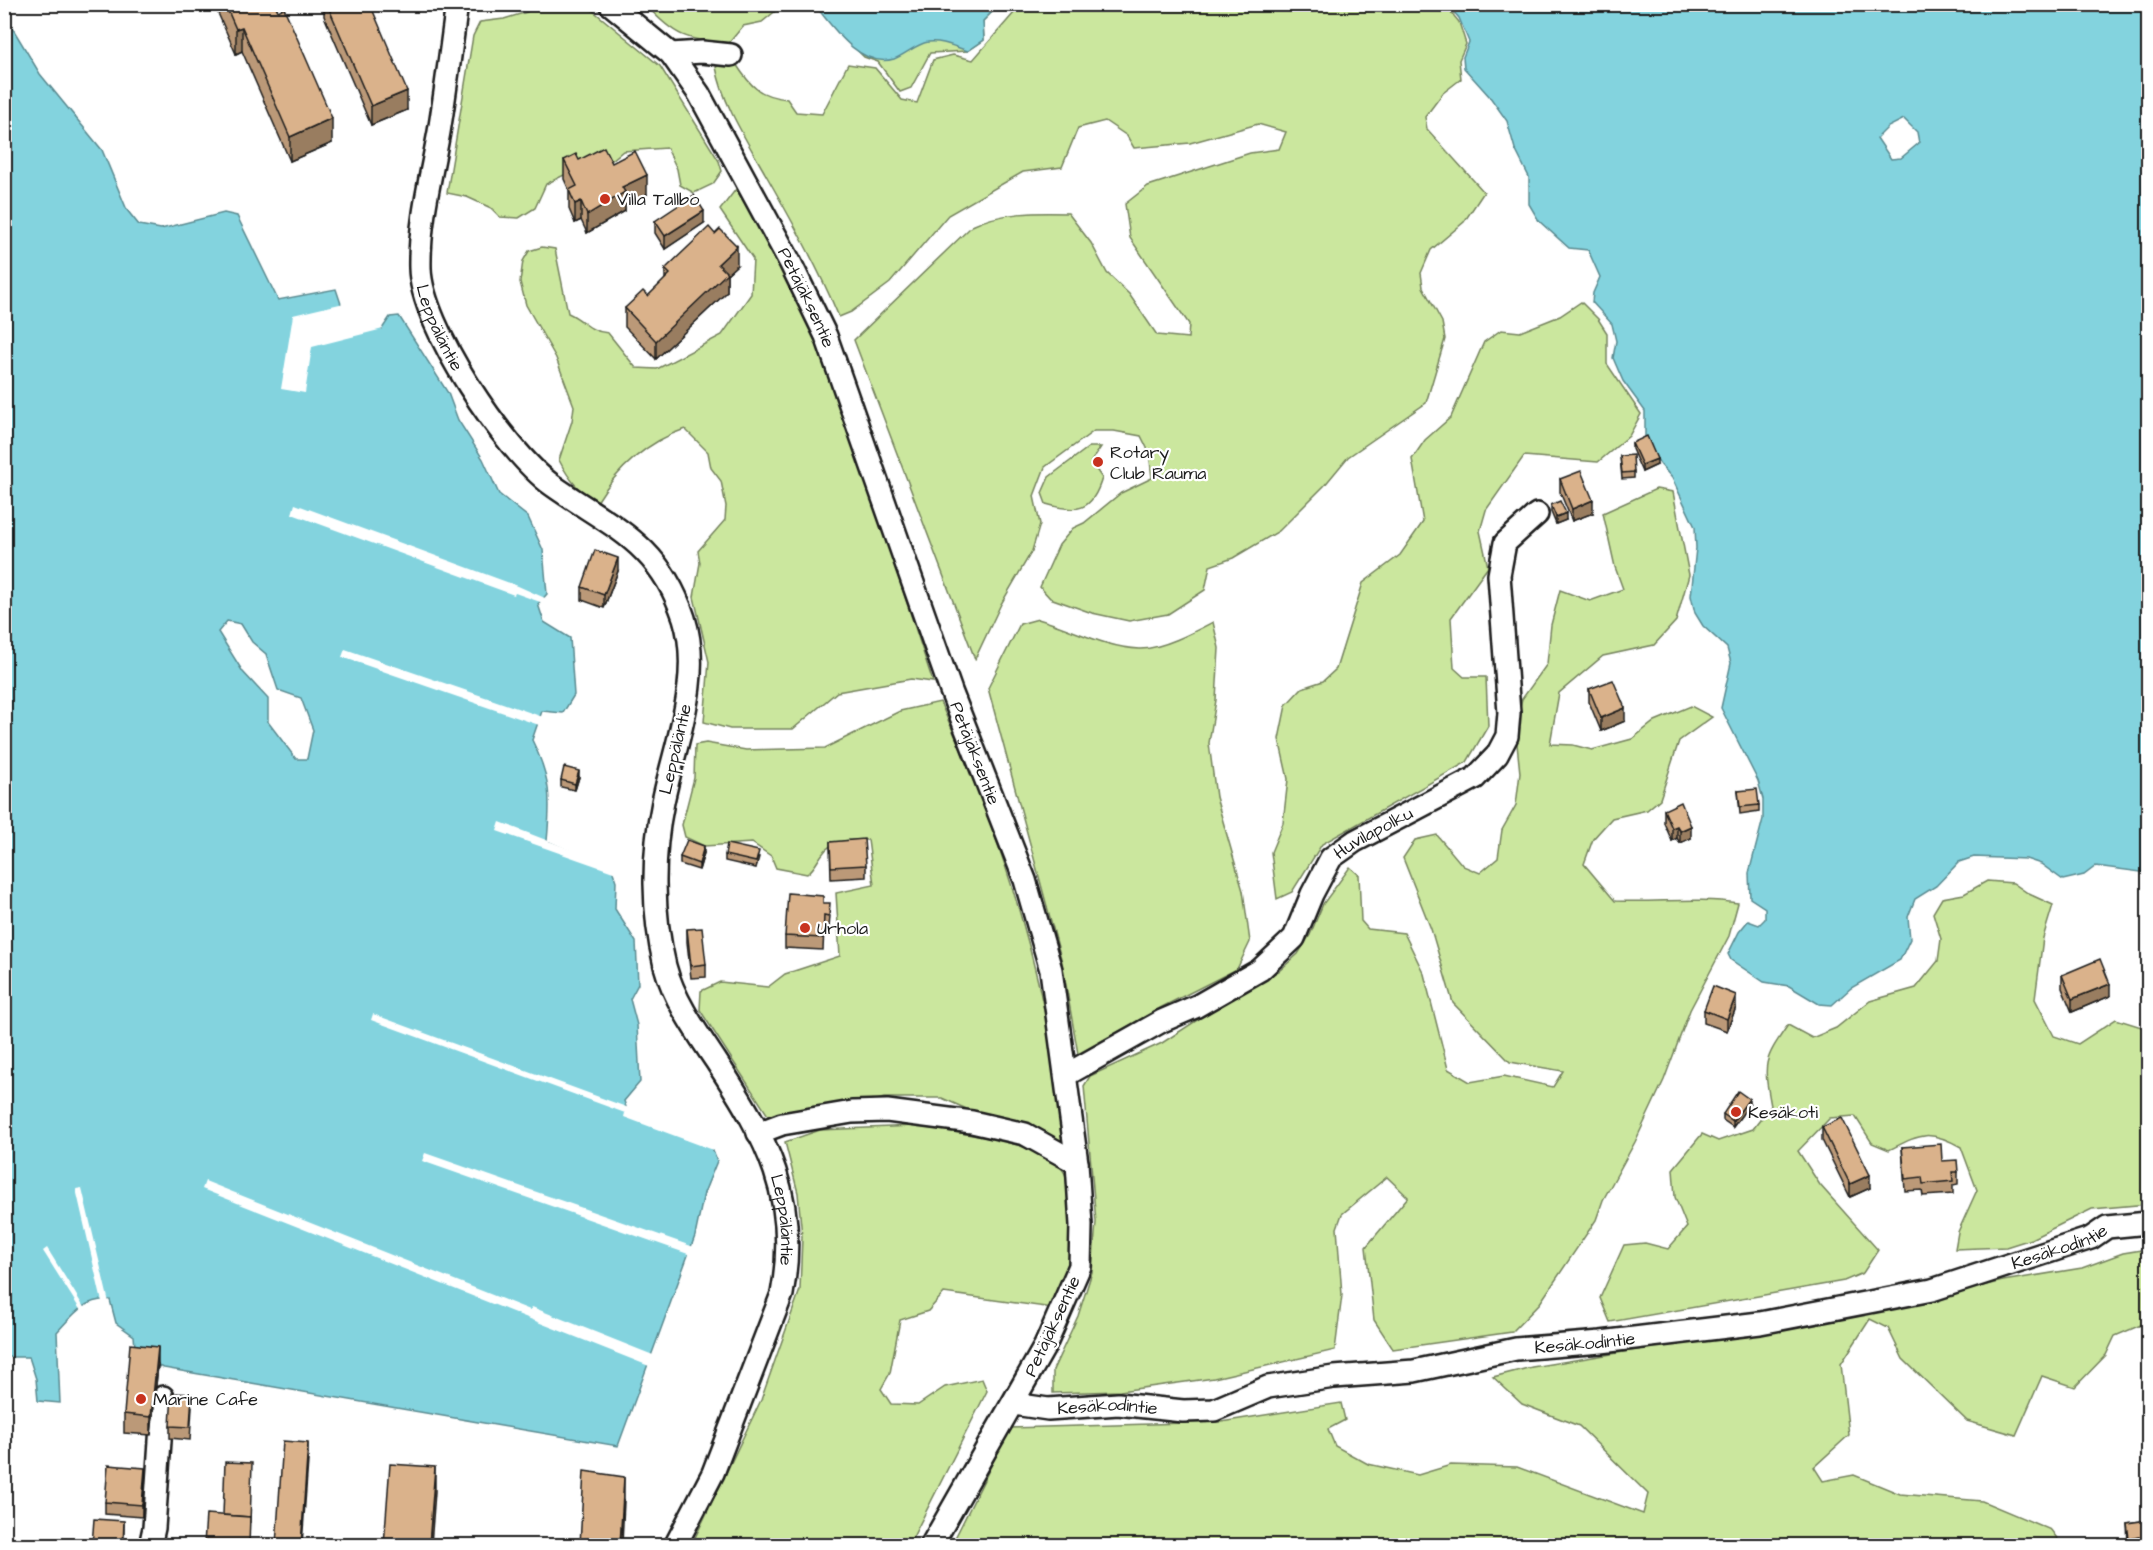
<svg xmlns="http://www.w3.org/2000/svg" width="2153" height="1550" font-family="'Architects Daughter',sans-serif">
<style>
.green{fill:#cbe79e;stroke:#74825d;stroke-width:1.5}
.water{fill:#83d3de;stroke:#5a8a90;stroke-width:1.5;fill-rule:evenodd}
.pier{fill:#fff}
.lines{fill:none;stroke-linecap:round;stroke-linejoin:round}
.minor-casing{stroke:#1c1c1c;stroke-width:26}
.minor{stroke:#fff;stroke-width:21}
.wall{fill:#bb9978;stroke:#1c1c1c;stroke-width:1.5}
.shaded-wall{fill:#997d61;stroke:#1c1c1c;stroke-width:1.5}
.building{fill:#dab28b;stroke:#1c1c1c;stroke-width:1.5}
.poi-dot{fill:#c8321e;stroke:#fff;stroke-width:2}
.labels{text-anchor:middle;stroke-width:4.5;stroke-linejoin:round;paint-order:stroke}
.poi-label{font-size:18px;fill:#1c1c1c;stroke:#fff;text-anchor:start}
.street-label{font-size:18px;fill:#1c1c1c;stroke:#fff}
</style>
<rect width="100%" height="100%" fill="#fff"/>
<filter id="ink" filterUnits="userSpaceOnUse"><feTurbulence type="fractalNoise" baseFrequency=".0167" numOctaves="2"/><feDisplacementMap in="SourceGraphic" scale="12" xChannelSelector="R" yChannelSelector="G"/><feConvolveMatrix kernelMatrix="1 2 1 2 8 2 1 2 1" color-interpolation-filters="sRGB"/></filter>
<g filter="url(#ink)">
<g class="green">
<path d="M778,4V9L762,22L743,26L729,43C687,41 674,36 646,5Z"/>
<path d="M1277,4L1287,8L1288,4L1445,5L1459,22L1466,44L1459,60L1461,79L1443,93L1425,117L1427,129L1484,192L1464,222L1431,250L1421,273L1423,287L1442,322L1445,339L1426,403L1348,457L1324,486L1279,531L1233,558L1210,566L1205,590L1168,614L1129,621L1092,613L1050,598L1040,587L1059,545L1073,528L1084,523L1121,493L1152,478L1149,452L1141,436L1114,431H1094L1045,467L1034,496L1040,524L1032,551L1001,604L975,659L854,340L972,226C1000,212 1037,212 1068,213L1091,243L1107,273L1129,294L1157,335L1188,338L1189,324L1130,238L1125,204L1148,186L1250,153L1279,149L1286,132L1258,124L1190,143L1134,148L1127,136L1105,121L1078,128L1062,167L1023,172L948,215L890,283L851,312L839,317C818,267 792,221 766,175C747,141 723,105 716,67L729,61L736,64C751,87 759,96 787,99L796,112L822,114L848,64L875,68L902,100L917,103L933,60L953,55L973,60L1021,5Z"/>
<path d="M528,5H586L660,66L719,161L722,171L713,184L694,193L680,185L677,169L667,148L623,151L606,165L566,174L546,184L535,208L519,218L500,217L491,208L467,197L447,193L473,36L480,22L504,19L527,12Z"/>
<path d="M1007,5L995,9L983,21L984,40L968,51L930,53L911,88L900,92L878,62L864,57L842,35L850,18Z"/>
<path d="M736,189L787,271L825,354L933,682L911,679L837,692L793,729H730L704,722L709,662L694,597L700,563L698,551L725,520L726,506L721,481L711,468L708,452L685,429C648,441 617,469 597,502C579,493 568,478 559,460L572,421L574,406L556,358L526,305L520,282L523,261L529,251L542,247L555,249L568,313C586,321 587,331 608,333L636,368L657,369L722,335L751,294L753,259L720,210Z"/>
<path d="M1581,302L1598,319L1607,333V364L1641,414L1629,436L1598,462L1524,456L1486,510L1480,531L1488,567L1451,618L1454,668L1464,677H1486L1488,726L1467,762L1322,844L1292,892L1277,899L1271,852L1283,823L1288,779L1279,739L1286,705L1302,688L1323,681L1336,669L1363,583L1400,555L1423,522L1412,459L1425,440L1451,417L1484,342L1501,330L1520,332L1560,316Z"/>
<path d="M1089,447H1101L1091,462L1102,478C1092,512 1077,513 1046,504L1042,493L1049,477Z"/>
<path d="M1656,489L1673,492L1689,575L1676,621L1654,645L1603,656L1559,693L1550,744L1573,745L1592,750L1632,739L1655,721L1691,706L1712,717L1679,741L1660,799L1647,810L1612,818L1593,839L1584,864L1615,901C1656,903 1698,897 1738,903L1729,936L1690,1010L1664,1080L1635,1142L1603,1200L1596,1220L1540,1303L1512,1332L1393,1349L1374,1320L1366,1247L1408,1197L1387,1177L1342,1214L1337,1228L1342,1295L1335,1350L1214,1378L1120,1391L1053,1393V1370L1078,1316L1092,1272L1096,1222L1084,1086L1090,1076L1162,1043L1248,987L1279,971L1298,954L1310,935L1323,904L1350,867L1359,875L1361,921L1368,929L1404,933L1424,974L1448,1069L1470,1082L1504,1076L1553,1087L1563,1071L1510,1062L1453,1003L1431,929L1403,858L1415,840L1437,835L1463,866L1480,873L1498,858L1502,830L1516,805L1520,773L1515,725L1522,699L1547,664L1551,625L1560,590L1590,601L1623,589L1615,567L1603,513Z"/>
<path d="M1038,619C1071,628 1104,648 1140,649C1162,649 1194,632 1213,622L1219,648L1216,700L1209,743L1216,797L1243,891L1250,942L1237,969L1162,1007L1078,1054L1062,962L988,688L1020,624Z"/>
<path d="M940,702C986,802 1023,905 1045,1014C1053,1057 1059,1101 1065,1145L980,1115L942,1098H884L856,1106H815L769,1117L700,1010L701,991L720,982L768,987L785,974L840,956L836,893L874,885L868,840C854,839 833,839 824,852C817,860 816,867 807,874L776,868L771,856L752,843L704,846L685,837L682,825L694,778L695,745L706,743L746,750L825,748L900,711Z"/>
<path d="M1987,881L2013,883L2029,894L2053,905L2043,938L2035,999L2054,1036L2078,1044L2116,1019L2148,1029V1204L2092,1209L2031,1239L2006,1247L1955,1249L1958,1232L1977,1190L1961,1147C1928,1129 1921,1134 1889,1150L1872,1143L1855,1116L1830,1118L1798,1151L1820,1185L1878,1250L1863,1273L1844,1281L1610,1322L1600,1298L1624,1245L1645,1243L1668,1249L1687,1227L1675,1197L1673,1169L1702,1134L1718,1141L1753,1129L1771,1106C1763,1063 1763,1061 1788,1025L1812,1038L1836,1028L1870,1001L1916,988L1938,961L1941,939L1933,913L1942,898L1964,894Z"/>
<path d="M914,1126C952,1133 1037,1139 1062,1169C1076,1186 1072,1247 1067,1268C1063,1282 1058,1295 1053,1308L944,1293L928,1311L900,1320L890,1373L881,1389L891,1404L918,1405L945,1387L982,1379L987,1391L909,1545L691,1546L761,1400L800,1290L802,1237L798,1193L785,1142L820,1130Z"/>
<path d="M2148,1249V1322L2115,1336L2106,1355L2075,1387L2042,1376L2016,1435L1967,1421L1903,1359L1888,1328L1870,1319L1841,1364L1849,1435L1814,1467L1823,1481L1854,1475L1900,1494L1982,1501L2051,1530L2062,1545L951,1546L1010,1428L1221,1422L1341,1403L1345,1420L1328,1429L1335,1446L1368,1464L1418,1475L1451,1465L1517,1467L1643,1514L1648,1494L1579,1426L1522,1404L1493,1377L1532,1367L1874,1311L2003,1281L2082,1268L2123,1253Z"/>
</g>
<g class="water">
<path d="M12,4L7,19L40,74L102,150L127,210L139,225L161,229L224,213L237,216L278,300L336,289L342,307L382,329L390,317L399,316L448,393L458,420L483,459L499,494L528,517L543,550L547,594L538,604L544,622L570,638L574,695L563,713L542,711L532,740C551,779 551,798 547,841L612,869L616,881L615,909L636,942L638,984L630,999L637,1025L640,1082L624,1101L629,1116L711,1146L717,1161L704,1193L695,1236L618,1446L164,1368L136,1359L134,1336L116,1323L110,1300C85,1297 72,1316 57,1332L60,1403L38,1401L36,1379L29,1357H5L4,5ZM227,621L241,624L252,642L266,654L278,690L301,698L313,730L307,759H296L268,722V699L243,672L218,632Z"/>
<path d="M815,5H1007L995,9L983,21L984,40L968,51C955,47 942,40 928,42C916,44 905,55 894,59C861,69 833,28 815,5Z"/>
<path d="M1448,5H2148V873L2096,866L2084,875L2063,880L2041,864L2026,859L1974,857L1959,862L1936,886L1915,899L1908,917L1910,939L1900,960L1851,988L1832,1005L1819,1004L1789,986L1764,982L1731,960L1728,954L1739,932L1748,921L1759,925L1765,919V908L1750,898L1749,873L1763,819V799L1758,781L1721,708L1731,663L1727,648L1703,626L1695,613L1691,596L1696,548L1695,527L1672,478L1660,464L1645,439V411L1623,381L1613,358L1616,341L1612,324L1592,302L1593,293L1600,277L1588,250L1569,248L1539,221L1529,204V177L1515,149L1507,121L1490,97L1464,68L1463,57L1469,42L1459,18ZM1904,119L1917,132L1919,143L1901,158L1891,159L1877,138L1888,127Z"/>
</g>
<g class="pier">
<path d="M344,303L371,316L381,325L383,329L312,347L305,393L281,389L293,315Z"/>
<path d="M295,504L518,586L545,598L543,603L515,593L514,595L292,514Z"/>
<path d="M345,649L543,717L539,725L342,657Z"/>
<path d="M500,822L613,866L616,873L497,831Z"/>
<path d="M373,1014L629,1108L631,1114L712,1143L716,1151L624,1117L625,1113L371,1020Z"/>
<path d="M425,1153L694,1247L691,1255L422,1161Z"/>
<path d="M205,1181L530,1310L532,1307L653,1355L649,1366L202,1189Z"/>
<path d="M82,1188L111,1311L110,1312L108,1303L102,1302L76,1189Z"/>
<path d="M47,1248L85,1309L81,1311L43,1251Z"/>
</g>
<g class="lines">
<g class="minor-casing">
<g id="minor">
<path id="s1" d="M457,4C451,47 446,90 439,132C431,176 419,223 420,268C421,326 505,451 552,485C611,527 659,542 684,618C703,678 675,743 663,802C652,855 652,913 665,966C674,1000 696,1031 716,1061C767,1139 800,1198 782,1294L713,1473L675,1546"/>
<path id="s2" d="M610,4L671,54L699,94L790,262L826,336L951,691L1025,880L1051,970L1077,1163L1081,1225L1080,1266L1045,1346L931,1546"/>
<path d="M671,54L702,52L731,55"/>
<path id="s3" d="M1066,1075L1162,1021L1197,1006L1260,970L1294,938L1312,894L1331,858L1355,841L1475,778L1497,755L1507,736L1509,713L1499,575L1505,543L1537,514"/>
<path d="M758,1133L782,1124L852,1112L887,1111L972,1122L1025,1134L1077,1163"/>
<path id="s4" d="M1014,1404L1048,1409L1118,1404L1183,1411L1214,1410L1268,1387L1334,1377L1414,1371L1516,1349L1601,1342L1760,1323L1932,1290L2091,1238L2107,1227L2148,1223"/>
<path d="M150,1546L154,1528L163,1397"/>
</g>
</g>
<use href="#minor" class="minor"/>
</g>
<g class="wall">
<path d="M214,4H275L332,143L290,161L242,51L236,54Z"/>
<path d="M324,4H370L407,110L371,125L324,16Z"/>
<path d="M564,160H579L612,163L647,194L625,205V211L587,233L581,220L575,223L569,209V190L564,179Z"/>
<path d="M655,221L704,223L665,249L655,233Z"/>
<path d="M737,265L727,274V292L656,359L625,327V308L648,296L665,280V269Z"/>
<path d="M1632,443L1657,465L1642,472L1632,449Z"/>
<path d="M1620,456L1634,472V478L1622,479Z"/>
<path d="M1560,479L1593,513L1572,521L1560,492Z"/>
<path d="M1551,505L1566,520L1556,524L1551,512Z"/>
<path d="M618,571L604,608L582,600V587Z"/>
<path d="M1589,689L1625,721L1601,731L1589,702Z"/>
<path d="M579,777L575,790L561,787V780Z"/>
<path d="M1738,791L1759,805V811L1740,814Z"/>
<path d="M1664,810L1691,838L1680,843L1677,838L1672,841L1664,823Z"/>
<path d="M830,842L866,865V877L831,879Z"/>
<path d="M704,853L699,870L680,864V857Z"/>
<path d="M725,855L759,857L756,868L725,861Z"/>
<path d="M823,903L830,916L829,928H824L823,950L785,948V936Z"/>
<path d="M687,929L706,964V977L691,978L687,942Z"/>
<path d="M2062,975L2110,996L2072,1012L2062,988Z"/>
<path d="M1736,1007L1727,1031L1704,1023V1010Z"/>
<path d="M1749,1105L1733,1127L1723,1120V1114Z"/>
<path d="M1822,1127L1870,1188L1850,1197L1822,1140Z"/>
<path d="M1902,1147L1942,1161L1958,1172V1184L1953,1185V1194L1923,1196L1922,1190L1905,1191Z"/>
<path d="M158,1365L151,1435L124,1433V1414Z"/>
<path d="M192,1407L190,1440L170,1438V1426Z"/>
<path d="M145,1481L142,1517L105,1514V1502Z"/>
<path d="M2148,1520V1545H2128L2127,1523Z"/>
</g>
<g class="shaded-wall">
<path d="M242,27V51L236,54V29Z"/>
<path d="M407,91V110L371,125V106Z"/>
<path d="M332,118V143L290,161V137Z"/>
<path d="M647,175V194L625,205V211L587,233V215L622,187Z"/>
<path d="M581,201V220L575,223V204Z"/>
<path d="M704,211V223L665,249V236Z"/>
<path d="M737,246V265L727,274V292L656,359V341L718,264Z"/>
<path d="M1657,459V465L1642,472V465Z"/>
<path d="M1593,500V513L1572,521V509Z"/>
<path d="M1566,513V520L1556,524V517Z"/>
<path d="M618,558V571L604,608V595Z"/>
<path d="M1625,708V721L1601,731V718Z"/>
<path d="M579,771V777L575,790V784Z"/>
<path d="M1677,826V838L1672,841V828Z"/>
<path d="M1691,826V838L1680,843V831Z"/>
<path d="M704,846V853L699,870V864Z"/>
<path d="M2110,984V996L2072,1012V999Z"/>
<path d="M1736,995V1007L1727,1031V1019Z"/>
<path d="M1749,1099V1105L1733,1127V1121Z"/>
<path d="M1870,1175V1188L1850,1197V1184Z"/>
<path d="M158,1347V1365L151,1435V1417Z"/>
<path d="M308,1443V1461L302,1545H301Z"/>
<path d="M435,1467V1492L431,1545H429Z"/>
<path d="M145,1468V1481L142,1517V1505Z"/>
<path d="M624,1477V1501L622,1545H620Z"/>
<path d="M124,1521V1545H123Z"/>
</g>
<g class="building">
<path d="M225,4H275L278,11L284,8L332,118L290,137L242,27L236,29Z"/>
<path d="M327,4H370L407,91L371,106Z"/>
<path d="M604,147L612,163L635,151L647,175L622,187L625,192L587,215L581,201L575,204L569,190L577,186L564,160L576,154L579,160Z"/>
<path d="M694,195L704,211L665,236L655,221Z"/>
<path d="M709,227L715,234L720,229L737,246L718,264L727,273L656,341L625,308L643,291L648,296L670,274L665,269Z"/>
<path d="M1647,436L1657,459L1642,465L1632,443Z"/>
<path d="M1633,455L1634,472L1622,473L1620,456Z"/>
<path d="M1581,471L1593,500L1572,509L1560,479Z"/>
<path d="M1560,501L1566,513L1556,517L1551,505Z"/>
<path d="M595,550L618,558L604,595L582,587Z"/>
<path d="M1613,680L1625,708L1601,718L1589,689Z"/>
<path d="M564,767L579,771L575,784L561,780Z"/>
<path d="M1757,789L1759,805L1740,807L1738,791Z"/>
<path d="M1681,802L1691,826L1680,831L1677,826L1672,828L1664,810Z"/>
<path d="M864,839L866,865L831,867L830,842Z"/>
<path d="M687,840L704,846L699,864L680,857Z"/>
<path d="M727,844L759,851L756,862L725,855Z"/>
<path d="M788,893L823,896V903H830L829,916L824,915L823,938L785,936Z"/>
<path d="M702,928L706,964L691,966L687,929Z"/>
<path d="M2100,959L2110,984L2072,999L2062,975Z"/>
<path d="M1713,986L1736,995L1727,1019L1704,1010Z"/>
<path d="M1738,1091L1749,1099L1733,1121L1723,1114Z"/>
<path d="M1842,1118L1870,1175L1850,1184L1822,1127Z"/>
<path d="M1941,1144L1942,1161L1957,1160L1958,1172H1952L1953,1181L1923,1184L1922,1177L1905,1179L1902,1147Z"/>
<path d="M130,1344L158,1347L151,1417L124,1414Z"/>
<path d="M172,1393L192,1394L190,1427L170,1426Z"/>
<path d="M283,1441L308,1443L301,1545H276Z"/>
<path d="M225,1462L252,1463L250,1523V1517L223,1515Z"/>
<path d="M390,1464L435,1467L429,1545H384Z"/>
<path d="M108,1465L145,1468L142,1505L105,1502Z"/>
<path d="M584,1471L624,1477L620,1545H580Z"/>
<path d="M206,1514L250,1517L249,1545H204Z"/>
<path d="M94,1519L124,1521L123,1545H92Z"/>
<path d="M2148,1520V1545H2140L2139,1536L2129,1538L2127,1523Z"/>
</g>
</g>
<g class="poi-dot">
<circle cx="605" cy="199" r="6"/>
<circle cx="1098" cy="462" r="6"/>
<circle cx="805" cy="928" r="6"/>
<circle cx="1736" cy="1112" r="6"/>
<circle cx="141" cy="1399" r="6"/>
</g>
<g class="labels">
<g class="poi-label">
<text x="617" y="205">Villa Tallbo</text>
<text x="1110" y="458">Rotary<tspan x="1110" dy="21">Club Rauma</tspan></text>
<text x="817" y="934">Urhola</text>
<text x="1748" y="1118">Kesäkoti</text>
<text x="153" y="1405">Marine Cafe</text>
</g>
<g class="street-label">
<text dy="6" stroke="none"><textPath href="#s2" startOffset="358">Petäjäksentie</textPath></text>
<text dy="6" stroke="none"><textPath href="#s1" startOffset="330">Leppäläntie</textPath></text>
<text transform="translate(675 749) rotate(-77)" y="6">Leppäläntie</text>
<text dy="6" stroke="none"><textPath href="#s2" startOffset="844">Petäjäksentie</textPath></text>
<text dy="6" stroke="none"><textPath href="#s3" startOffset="405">Huvilapolku</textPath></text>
<text dy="6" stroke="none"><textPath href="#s1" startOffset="1354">Leppäläntie</textPath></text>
<text dy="6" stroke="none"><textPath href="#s4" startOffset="1066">Kesäkodintie</textPath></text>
<text transform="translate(1052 1326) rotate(-65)" y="6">Petäjäksentie</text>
<text dy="6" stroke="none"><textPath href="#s4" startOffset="580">Kesäkodintie</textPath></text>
<text dy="6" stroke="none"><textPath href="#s4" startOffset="94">Kesäkodintie</textPath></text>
</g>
</g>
<rect width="2153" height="1550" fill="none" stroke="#fff" stroke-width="24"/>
<rect x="12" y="12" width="2129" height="1526" fill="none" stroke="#1c1c1c" stroke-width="2" filter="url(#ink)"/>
</svg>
